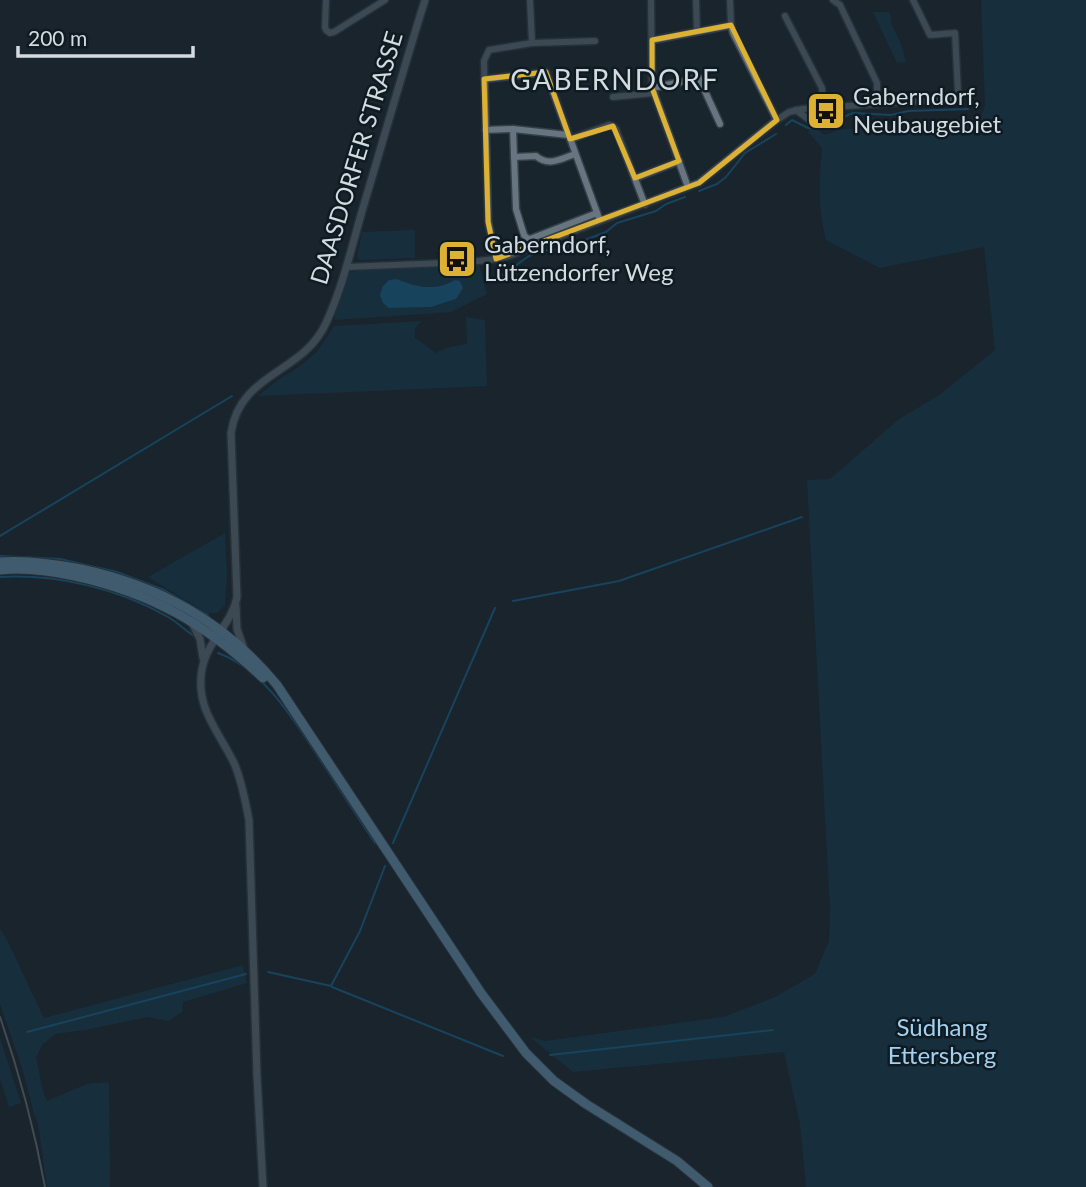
<svg xmlns="http://www.w3.org/2000/svg" width="1086" height="1187" font-family="Lato,sans-serif">
<style>
.green{fill:#143a51;fill-rule:evenodd}
.water{fill:#146996}
.lines{fill:none;stroke-linecap:round;stroke-linejoin:round}
.stream{stroke:#146996;stroke-width:2}
.minor-casing{stroke:#363f46;stroke-width:9}
.tertiary-casing{stroke:#363f46;stroke-width:10}
.primary-casing{stroke:#363f46;stroke-width:11}
.minor{stroke:#66757f;stroke-width:6}
.tertiary{stroke:#66757f;stroke-width:7}
.primary{stroke:#709ebd;stroke-width:9}
.rail{stroke:#717b82;stroke-width:2}
.marked{fill:none;stroke:#ddb133;stroke-width:5;stroke-linejoin:round}
.labels{text-anchor:middle;stroke-width:5;stroke-linejoin:round;paint-order:stroke}
.poi-label{font-size:24px;fill:#d3dbe1;stroke:#0f1b23;text-anchor:start}
.street-label{font-size:24px;fill:#d3dbe1;stroke:#0f1b23}
.park-label{font-size:24px;fill:#a4d0ef;stroke:#0f1b23}
.quarter-label{font-size:28px;letter-spacing:2px;fill:#d3dbe1;stroke:#0f1b23}
</style>
<rect width="100%" height="100%" fill="#19252d"/>
<g class="green">
<path d="M981,0H1086V1187H806L800,1124L784,1052L573,1072L530,1037L545,1041L723,1017L773,998L815,974L829,941L830,909L807,480L830,479L899,419L938,396L995,350L984,247L880,268L826,240C818,209 819,179 822,148L808,132L810,126L817,129L825,135L838,130L981,117L985,105Z"/>
<path d="M873,12H889L892,20L890,21L901,44L906,62L897,63Z"/>
<path d="M415,230V258L359,260L357,256L362,232Z"/>
<path d="M479,264L487,294L451,312L335,320V309L348,273L361,270ZM397,279C418,288 433,291 455,280L448,302L431,307L389,308Z"/>
<path d="M466,317L485,320L487,386L258,396L278,380L300,366L317,352L334,326L422,321L415,328V338L436,353L446,348L467,344Z"/>
<path d="M225,533L227,576L225,605L217,613H207L148,577Z"/>
<path d="M0,929L7,940L44,1018L243,965L247,983L183,1002L182,1012L168,1021L148,1017L85,1030L55,1034L42,1045L36,1057L43,1092L47,1101L87,1084L109,1082L110,1187H47L38,1123L34,1114L23,1071L0,1004Z"/>
<path d="M0,1038L21,1103L9,1107L0,1079Z"/>
</g>
<path class="water" d="M397,279C418,288 434,291 455,280L460,281L463,288L456,299L431,307L389,308L383,303L380,295L383,286L389,280Z"/>
<g class="lines">
<g class="stream">
<path d="M786,125L792,120L808,128H817L853,113L891,115L908,111L968,109"/>
<path d="M699,191L717,184L726,177L745,153L776,134"/>
<path d="M498,278L529,256L546,250L561,249L606,232L617,223L656,211L666,204L685,197"/>
<path d="M0,536L232,396"/>
<path d="M0,556L60,559L117,572L164,590L208,615"/>
<path d="M0,577C57,574 118,588 168,617C177,622 185,630 194,636"/>
<path d="M513,601L619,581L802,517"/>
<path d="M218,653C267,670 299,729 327,770C343,795 359,819 375,843"/>
<path d="M393,843L495,608"/>
<path d="M268,972L331,986L360,931L385,866"/>
<path d="M332,987L503,1056"/>
<path d="M27,1032L246,974"/>
<path d="M550,1055L773,1030"/>
</g>
<g class="minor-casing">
<g id="minor">
<path d="M326,0L325,27L326,30L330,33L334,32L385,0"/>
<path d="M651,0L652,88L688,187"/>
<path d="M696,0L697,31"/>
<path d="M730,0L731,25L733,33L777,120"/>
<path d="M833,0L840,5L877,83V104"/>
<path d="M785,16L822,88L824,111L817,120L808,119L796,110"/>
<path d="M652,40L731,25"/>
<path d="M532,43L595,41"/>
<path d="M484,79L546,72L600,221"/>
<path d="M652,88L699,78L720,124"/>
<path d="M613,97L654,93"/>
<path d="M513,129L516,209L524,235L527,238L530,239L597,213"/>
<path d="M485,130L513,129L568,135"/>
<path d="M570,139L609,125L613,126L616,129L645,205"/>
<path d="M514,157L536,156C549,167 560,159 575,154"/>
<path d="M635,178L679,161"/>
<path d="M496,259L488,222L484,61L489,50L532,43L530,0"/>
<path d="M346,267L469,262L496,259L509,256L699,183L777,120L789,112L802,109L955,99L958,92L955,33L930,35L913,0"/>
</g>
</g>
<g class="tertiary-casing">
<g id="tertiary">
<path d="M236,606L237,629L244,649"/>
<path d="M192,623L200,639L203,658"/>
<path d="M263,1187L257,1076L249,820C245,800 242,781 234,763C218,730 195,708 202,669C207,641 232,624 237,597L231,433C240,372 303,374 326,323C344,284 353,241 365,201C385,134 404,67 425,0"/>
</g>
</g>
<g class="primary-casing">
<g id="primary">
<path d="M0,562C26,560 55,564 81,569C160,586 225,622 277,685L481,993L526,1053L554,1081L586,1104L677,1161L708,1187"/>
<path d="M0,570C25,567 51,571 75,576C152,593 206,624 263,678"/>
</g>
</g>
<use href="#minor" class="minor"/>
<use href="#tertiary" class="tertiary"/>
<use href="#primary" class="primary"/>
<path class="rail" d="M0,1017C20,1075 34,1127 45,1187"/>
</g>
<path d="M0 0H1086V1187H0ZM731,25L777,120L699,183L496,259L488,222L484,79L546,72L570,139L613,126L635,178L679,161L652,88V40Z" fill="#19252d" fill-opacity=".55" fill-rule="evenodd"/>
<path class="marked" d="M731,25L777,120L699,183L496,259L488,222L484,79L546,72L570,139L613,126L635,178L679,161L652,88V40Z"/>
<defs>
<g id="bus-square" transform="scale(2.0125)"><rect x="-9" y="-9" width="18" height="18" rx="4" fill="#ddb133" stroke="#0f1b23"/><path d="M-5-6H5V4H4V6H2V4H-2V6H-4V4H-5ZM-3.5-4V0h7V-4ZM-3.5 1.2v1.5H-2V1.2ZM2 1.2v1.5H3.5V1.2Z" fill="#111"/></g>
</defs>
<g fill-rule="evenodd">
<use href="#bus-square" x="826" y="111"/>
<use href="#bus-square" x="457" y="259"/>
</g>
<g class="labels">
<g class="poi-label">
<text x="853" y="105">Gaberndorf,<tspan x="853" dy="28">Neubaugebiet</tspan></text>
<text x="484" y="253">Gaberndorf,<tspan x="484" dy="28">Lützendorfer Weg</tspan></text>
</g>
<g class="street-label">
<text transform="translate(357 158) rotate(-73)" y="8">DAASDORFER STRASSE</text>
</g>
<g class="park-label">
<text x="942" y="1036">Südhang<tspan x="942" dy="28">Ettersberg</tspan></text>
</g>
<g class="quarter-label">
<text x="615" y="90">GABERNDORF</text>
</g>
</g>
<path d="M18 46v10h175v-10" fill="none" stroke="#d3dbe1" stroke-width="3.5"/>
<text x="28" y="46" font-size="21" fill="#d3dbe1" stroke="#0f1b23" stroke-width="5" paint-order="stroke">200 m</text>
</svg>
